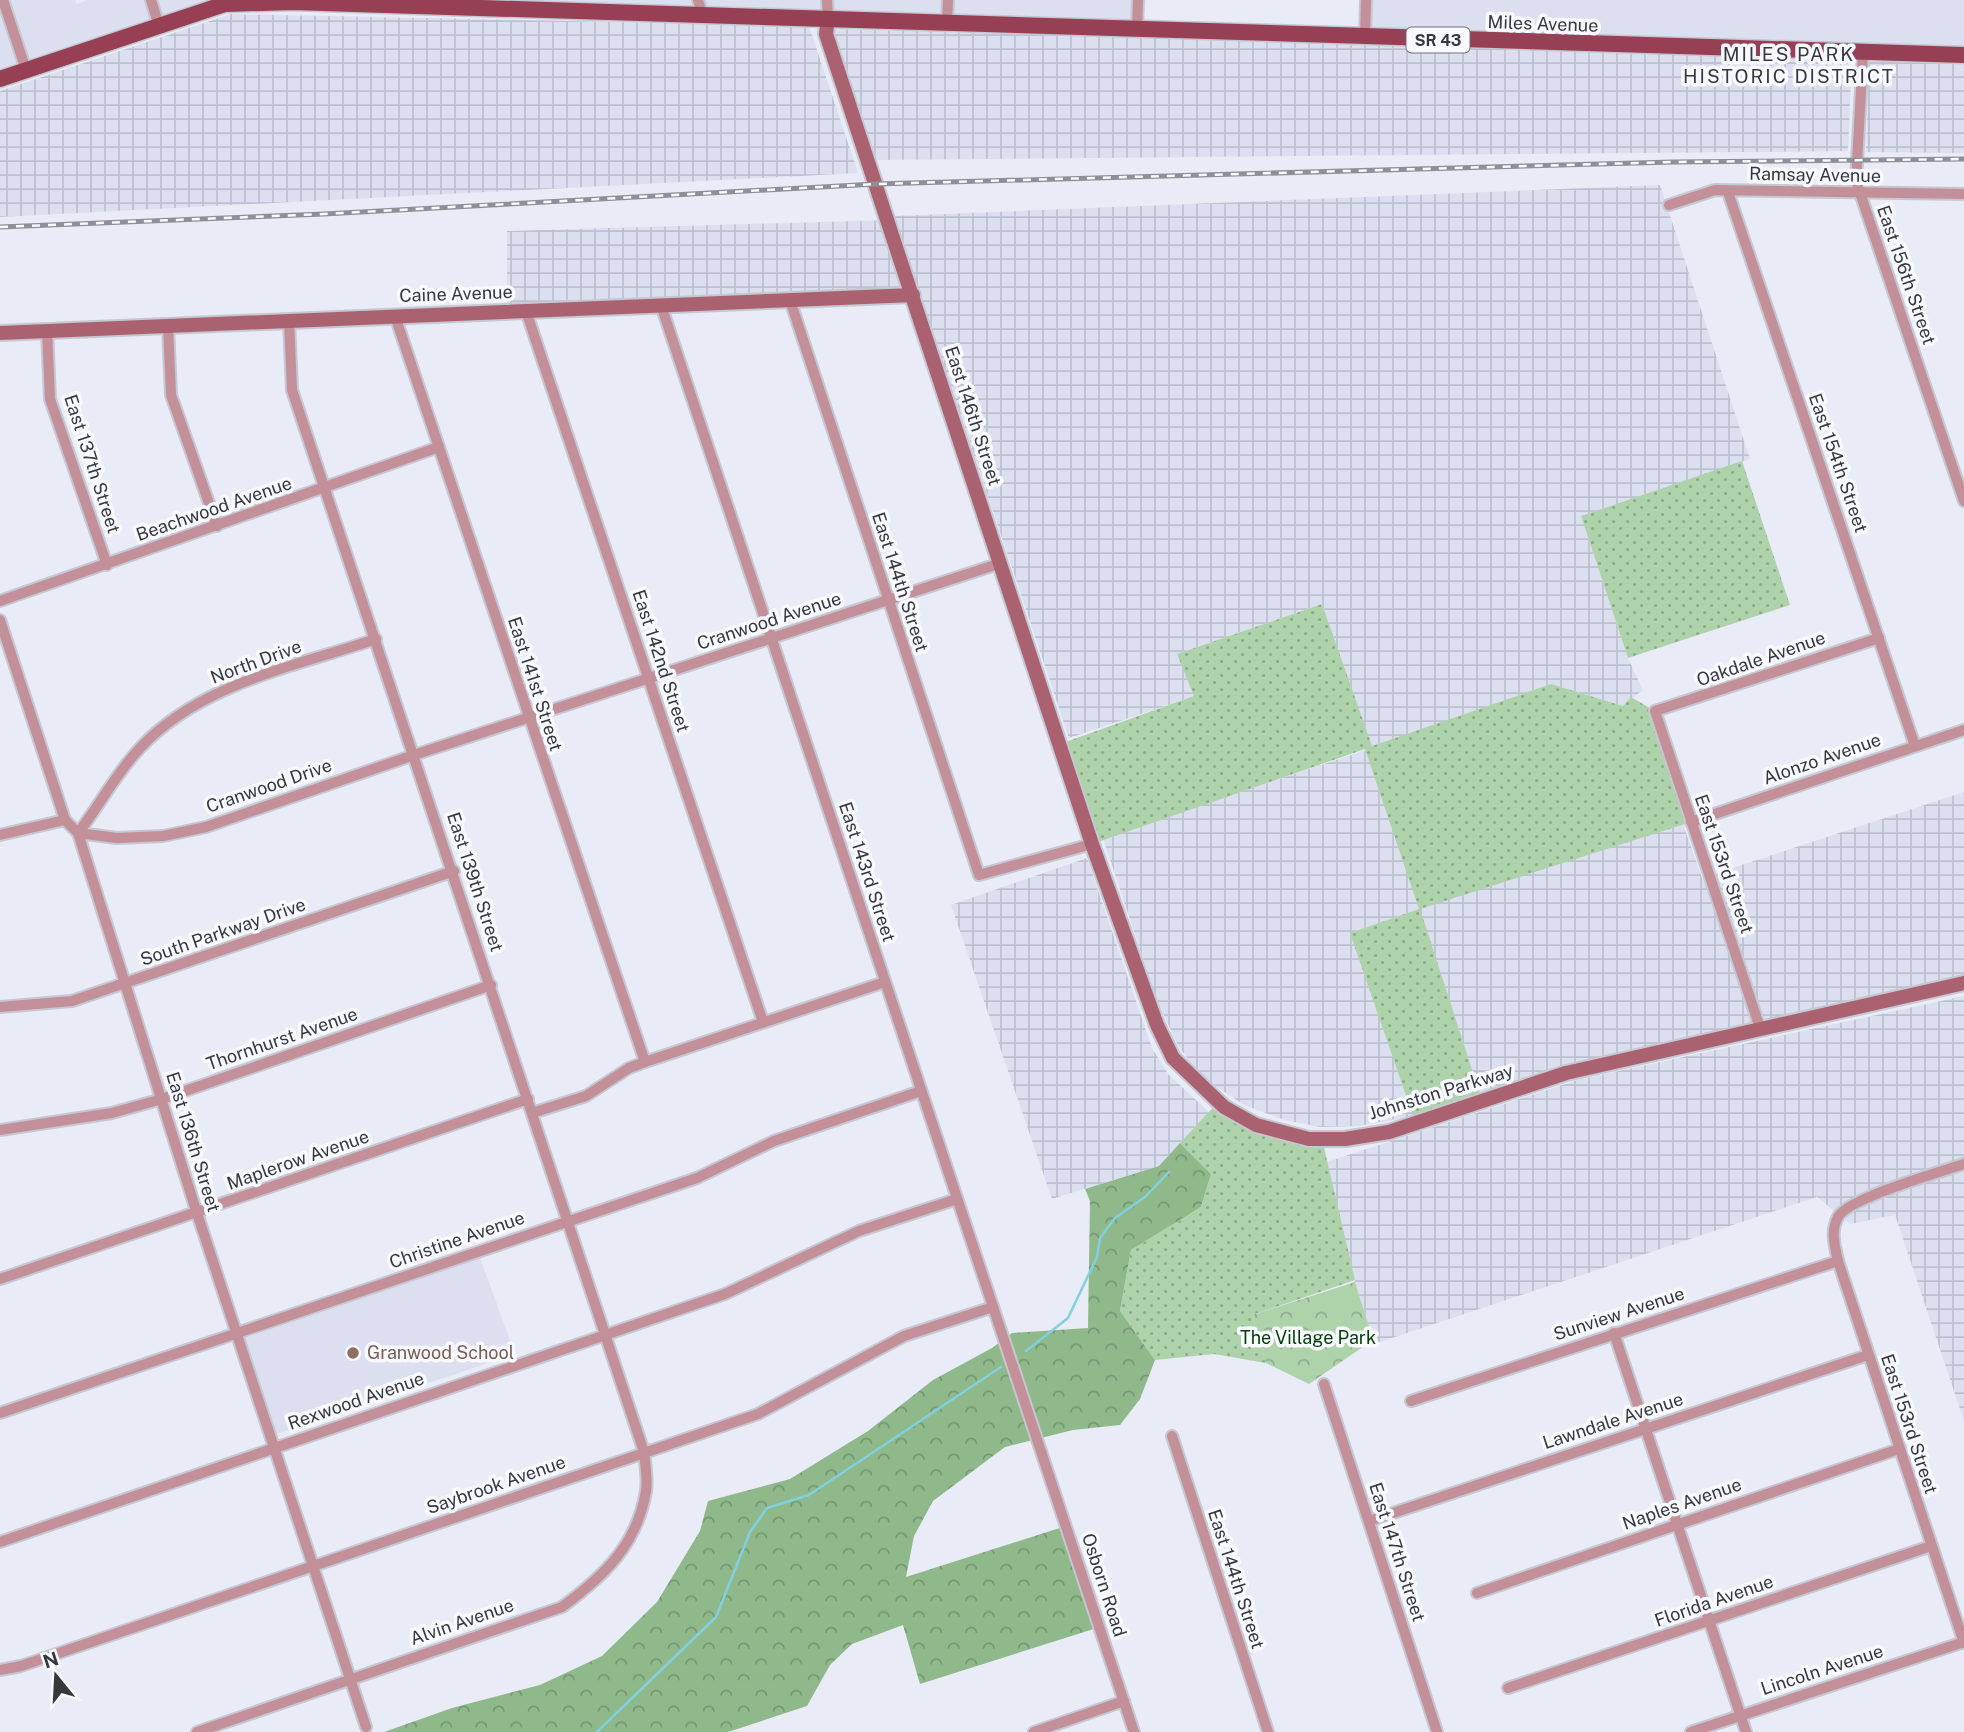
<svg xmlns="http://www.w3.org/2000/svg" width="1964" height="1732" font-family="'Public Sans',sans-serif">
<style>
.built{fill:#dbdff0}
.industrial{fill:url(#industrial-grid)}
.grass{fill:url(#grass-dots)}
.forest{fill:url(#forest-crowns)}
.park{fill:url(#park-crowns)}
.garden{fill:#aed3ab}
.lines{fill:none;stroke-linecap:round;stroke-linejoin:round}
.stream{stroke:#81d0e0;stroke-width:2.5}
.street-casing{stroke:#c5c7d1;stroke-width:14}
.secondary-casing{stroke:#c5c7d1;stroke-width:18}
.primary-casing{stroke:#c5c7d1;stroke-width:19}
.street{stroke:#c38f99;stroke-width:10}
.secondary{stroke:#aa6271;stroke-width:14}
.primary{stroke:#973f55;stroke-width:16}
.rail-casing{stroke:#8e9097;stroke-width:5}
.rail{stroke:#f7f9ff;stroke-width:2.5;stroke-dasharray:8;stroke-linecap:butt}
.education-dot{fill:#8d6e63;stroke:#f7f9ff;stroke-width:2.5}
.labels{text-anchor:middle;stroke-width:7;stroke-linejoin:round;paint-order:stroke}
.shield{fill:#f7f9ff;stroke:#717276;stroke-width:2}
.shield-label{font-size:16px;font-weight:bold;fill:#37383c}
.street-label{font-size:18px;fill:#37383c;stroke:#f7f9ff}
.park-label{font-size:18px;fill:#003f00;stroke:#f7f9ff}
.education-label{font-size:18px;fill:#785e54;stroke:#f7f9ff;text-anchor:start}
.neighbourhood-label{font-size:19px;letter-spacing:2px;fill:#37383c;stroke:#f7f9ff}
</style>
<defs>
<pattern id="industrial-grid" width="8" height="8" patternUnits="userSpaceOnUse" patternTransform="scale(1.75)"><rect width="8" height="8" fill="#dbdff0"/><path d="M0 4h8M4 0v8" fill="none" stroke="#bdc0cf"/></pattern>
<pattern id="grass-dots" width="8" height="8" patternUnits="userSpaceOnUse" patternTransform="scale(1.75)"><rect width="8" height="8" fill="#aed3ab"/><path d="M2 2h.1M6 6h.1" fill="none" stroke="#8eac8c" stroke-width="1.8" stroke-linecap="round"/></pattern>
<pattern id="forest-crowns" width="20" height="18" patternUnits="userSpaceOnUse" patternTransform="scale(1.75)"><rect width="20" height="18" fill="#8fb98b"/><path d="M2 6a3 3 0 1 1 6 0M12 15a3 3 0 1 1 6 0" fill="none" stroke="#769773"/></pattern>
<pattern id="park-crowns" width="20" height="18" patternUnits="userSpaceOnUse" patternTransform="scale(1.75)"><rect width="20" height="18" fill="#aed3ab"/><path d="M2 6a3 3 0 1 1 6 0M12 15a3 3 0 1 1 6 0" fill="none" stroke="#8eac8c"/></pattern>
</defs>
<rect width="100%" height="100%" fill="#e9ebf6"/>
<g class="built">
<path d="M0,0H75L77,4L87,0H293L225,4L0,79Z"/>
<path d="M418,0H1138L1137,28Z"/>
<path d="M1366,0H1964V55L1365,37Z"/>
<path d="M480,1258L515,1354L276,1434L245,1338Z"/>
</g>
<g class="industrial">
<path d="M231,14L809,26L858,173L0,217V91Z"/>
<path d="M833,29L1852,57L1848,151L877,160Z"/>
<path d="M1869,61L1964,64V153L1866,152Z"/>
<path d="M1660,185L1750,459L1581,516L1628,658L1643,690L1623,706L1551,684L1372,747L1322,604L1177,654L1195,696L1069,738L894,216Z"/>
<path d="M888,220L913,295L507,312V231Z"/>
<path d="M1366,750L1683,824L1702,878L1964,792V976L1573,1063L1480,1094L1419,909L1351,933L1413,1116L1359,1126L1320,1127L1285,1120L1244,1105L1202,1077L1178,1046L1156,998L1103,838Z"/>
<path d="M1087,858L1152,1048L1168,1074L1209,1112L1159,1166L1052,1199L951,905Z"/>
<path d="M1964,996V1421L1895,1215L1850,1224L1817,1197L1380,1342L1373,1340L1355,1282L1327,1162L1577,1080Z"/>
</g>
<g class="grass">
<path d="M1742,461L1790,605L1628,658L1581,516Z"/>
<path d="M1322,604L1372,746L1551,684L1623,706L1631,697L1655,711L1691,822L1420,909L1480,1094L1413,1116L1350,933L1419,909L1365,749L1092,844L1060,744L1194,696L1177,654Z"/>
<path d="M1218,1102L1257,1125L1322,1139L1355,1280L1252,1315L1266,1363L1214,1354L1155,1360L1120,1311L1131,1250L1201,1207L1211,1174L1180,1143Z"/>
</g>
<path class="forest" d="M1180,1143L1211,1174L1201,1207L1131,1250L1120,1311L1155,1360L1140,1399L1120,1425L1073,1430L1005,1447L933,1501L914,1536L906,1577L1066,1526L1100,1627L920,1684L903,1625L852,1644L830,1665L807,1706L728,1732H384L452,1708L540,1685L602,1656L657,1602L700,1531L708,1501L790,1479L868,1431L933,1380L992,1348L1012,1333L1088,1328L1090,1201L1085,1189L1159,1166Z"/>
<path class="park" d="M1355,1282L1373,1340L1309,1384L1266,1363L1252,1315Z"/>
<path class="garden" d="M1330,1294L1354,1297L1349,1335L1326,1333Z"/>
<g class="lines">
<g class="stream">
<path d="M1026,1351L1068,1318L1097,1257L1100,1238L1115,1218L1145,1197L1169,1172"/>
<path d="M597,1732L716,1617L750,1532L767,1508L809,1495L1001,1367"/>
</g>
<g class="street-casing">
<g id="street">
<path d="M3,0L26,70"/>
<path d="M151,0L159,26"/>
<path d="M698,0L703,16"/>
<path d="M827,0L828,18"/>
<path d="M947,22L948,0"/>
<path d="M1137,28L1138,0"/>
<path d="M1365,37L1366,0"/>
<path d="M1863,53L1856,181L1964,501"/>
<path d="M1728,192L1915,746"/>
<path d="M1669,205L1715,190L1964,194"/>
<path d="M790,300L979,875L1092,844"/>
<path d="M661,305L1134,1732"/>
<path d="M526,311L763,1022"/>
<path d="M395,316L645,1062"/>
<path d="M168,326L171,395L217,526"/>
<path d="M47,331L50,399L107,565"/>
<path d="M0,601L439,447"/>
<path d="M0,620L65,820L78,833L194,1204L366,1727"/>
<path d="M1691,822L1964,730"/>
<path d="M78,833L117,838L163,836L206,827L414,755L1001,563"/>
<path d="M78,833C100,805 116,773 141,747C201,683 297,666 376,639"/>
<path d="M0,835L65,820"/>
<path d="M0,1007L72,1001L454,871"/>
<path d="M1760,1028L1655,711L1879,638"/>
<path d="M532,1113L586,1096L629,1068L645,1062L885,982"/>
<path d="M0,1130L112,1113L162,1099L491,985"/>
<path d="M1964,1164C1940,1172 1848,1198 1838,1217C1830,1232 1835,1246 1838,1261L1964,1643"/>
<path d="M0,1279L528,1099"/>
<path d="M1614,1333L1746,1732"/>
<path d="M1324,1384L1437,1732"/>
<path d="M1411,1401L1838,1261"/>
<path d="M0,1413L697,1178L774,1141L921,1091"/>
<path d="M1172,1436L1268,1732"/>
<path d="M1369,1521L1868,1355"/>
<path d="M0,1542L725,1294L859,1231L957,1199"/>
<path d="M1477,1593L1899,1449"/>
<path d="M0,1670L21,1666L758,1414L904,1336L993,1307"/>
<path d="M1508,1688L1931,1546"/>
<path d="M197,1732L562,1607C604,1576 637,1545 646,1491C648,1479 645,1464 644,1452L292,390L289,321"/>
<path d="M1034,1732L1124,1701"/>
<path d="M1691,1732L1964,1642"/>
</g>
</g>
<g class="secondary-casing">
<g id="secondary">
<path d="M828,18L826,34L1092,844L1157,1025L1173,1058L1224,1107L1256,1125L1309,1139H1345L1389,1132L1566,1073L1964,983"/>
<path d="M0,333L913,295"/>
</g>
</g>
<g class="primary-casing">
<path id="primary" d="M0,79L225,4L293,2L1964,55"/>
</g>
<use href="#street" class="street"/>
<use href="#secondary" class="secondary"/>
<use href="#primary" class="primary"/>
<g class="rail-casing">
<path id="rail" d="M0,227L324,214L876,184L1673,162L1964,159"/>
</g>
<use href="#rail" class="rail"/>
</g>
<circle class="education-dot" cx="353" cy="1353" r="7"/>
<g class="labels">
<rect class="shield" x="1406.5" y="27.5" width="63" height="25" rx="5"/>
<g class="shield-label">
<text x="1438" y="46">SR 43</text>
</g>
<g class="street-label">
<text transform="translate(1543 24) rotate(2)" y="6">Miles Avenue</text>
<text transform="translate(1815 175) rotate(1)" y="6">Ramsay Avenue</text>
<text transform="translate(1906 275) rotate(71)" y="6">East 156th Street</text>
<text transform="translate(456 294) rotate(-2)" y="6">Caine Avenue</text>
<text transform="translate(973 416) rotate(72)" y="6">East 146th Street</text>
<text transform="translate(1838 463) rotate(71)" y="6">East 154th Street</text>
<text transform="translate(92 464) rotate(72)" y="6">East 137th Street</text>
<text transform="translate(214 509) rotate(-19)" y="6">Beachwood Avenue</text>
<text transform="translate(900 582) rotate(72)" y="6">East 144th Street</text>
<text transform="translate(769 621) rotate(-18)" y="6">Cranwood Avenue</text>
<text transform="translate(1761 659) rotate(-19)" y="6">Oakdale Avenue</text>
<text transform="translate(661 661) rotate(72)" y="6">East 142nd Street</text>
<text transform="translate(256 662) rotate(-20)" y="6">North Drive</text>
<text transform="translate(535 684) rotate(72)" y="6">East 141st Street</text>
<text transform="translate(1822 759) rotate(-19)" y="6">Alonzo Avenue</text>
<text transform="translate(269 786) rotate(-19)" y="6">Cranwood Drive</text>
<text transform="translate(1724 864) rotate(71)" y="6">East 153rd Street</text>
<text transform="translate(867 872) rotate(72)" y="6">East 143rd Street</text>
<text transform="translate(475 882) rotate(72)" y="6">East 139th Street</text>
<text transform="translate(223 932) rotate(-19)" y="6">South Parkway Drive</text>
<text transform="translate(282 1039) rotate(-19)" y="6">Thornhurst Avenue</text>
<text transform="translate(1441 1092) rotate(-17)" y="6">Johnston Parkway</text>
<text transform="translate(193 1142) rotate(73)" y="6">East 136th Street</text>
<text transform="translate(298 1160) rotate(-19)" y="6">Maplerow Avenue</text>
<text transform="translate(457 1240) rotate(-19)" y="6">Christine Avenue</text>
<text transform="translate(1619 1314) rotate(-18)" y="6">Sunview Avenue</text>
<text transform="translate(356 1401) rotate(-19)" y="6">Rexwood Avenue</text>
<text transform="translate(1613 1421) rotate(-18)" y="6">Lawndale Avenue</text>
<text transform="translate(1909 1424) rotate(72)" y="6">East 153rd Street</text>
<text transform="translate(496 1485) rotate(-19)" y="6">Saybrook Avenue</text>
<text transform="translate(1682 1504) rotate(-19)" y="6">Naples Avenue</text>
<text transform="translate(1397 1552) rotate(72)" y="6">East 147th Street</text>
<text transform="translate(1236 1579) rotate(72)" y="6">East 144th Street</text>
<text transform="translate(1104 1585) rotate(72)" y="6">Osborn Road</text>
<text transform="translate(1714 1601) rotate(-19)" y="6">Florida Avenue</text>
<text transform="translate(462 1622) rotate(-19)" y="6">Alvin Avenue</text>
<text transform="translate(1822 1670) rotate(-18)" y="6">Lincoln Avenue</text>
</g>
<g class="park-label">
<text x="1308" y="1344">The Village Park</text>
</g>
<g class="education-label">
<text x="367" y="1359">Granwood School</text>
</g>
<g class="neighbourhood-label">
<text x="1789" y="61">MILES PARK<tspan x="1789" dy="22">HISTORIC DISTRICT</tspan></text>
</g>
</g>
<g transform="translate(56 1676) rotate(342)" stroke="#f7f9ff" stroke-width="5" paint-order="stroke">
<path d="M0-5L12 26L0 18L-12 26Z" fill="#37383c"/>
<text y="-10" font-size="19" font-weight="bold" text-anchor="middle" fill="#37383c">N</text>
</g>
</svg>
